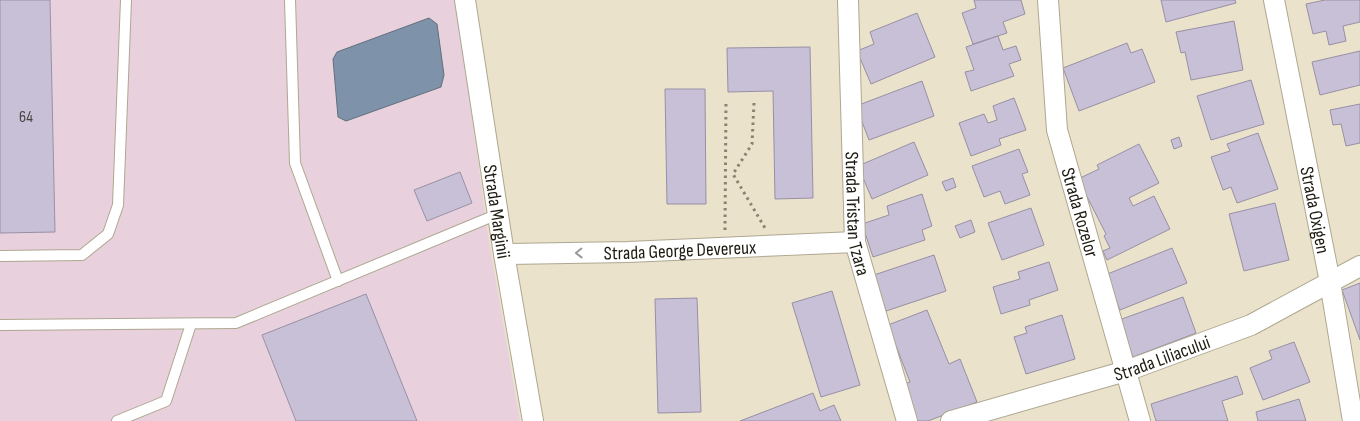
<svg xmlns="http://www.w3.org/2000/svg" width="1360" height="421" font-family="'Sofia Sans Condensed',sans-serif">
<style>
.commercial{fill:#e8d1dc}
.water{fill:#7e93a9;stroke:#616f7b}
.building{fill:#c8c0d7;stroke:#9790a5}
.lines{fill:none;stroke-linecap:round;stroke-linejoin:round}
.service-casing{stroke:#aea791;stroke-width:12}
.minor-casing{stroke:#aea791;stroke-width:22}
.path{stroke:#878272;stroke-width:3;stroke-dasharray:2.5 4;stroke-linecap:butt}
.service{stroke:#fff;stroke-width:10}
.minor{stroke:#fff;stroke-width:20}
.oneway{stroke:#999894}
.labels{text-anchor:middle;stroke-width:4.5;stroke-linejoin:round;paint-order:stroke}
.number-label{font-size:16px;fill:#474442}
.street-label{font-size:19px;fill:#1c1a11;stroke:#fff}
</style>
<rect width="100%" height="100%" fill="#eae2cb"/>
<path class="commercial" d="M0,0H456L488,235L520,421H0Z"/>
<path class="water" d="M429,18L437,24L444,75L441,87L346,121L338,117L333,59L337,52Z"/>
<g class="building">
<path d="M0,0H50L55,232L0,233Z"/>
<path d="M974,0H1021L1025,14L1003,22L1007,33L973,44L962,13L976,8Z"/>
<path d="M1161,0H1235L1236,3L1166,22Z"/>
<path d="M1325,0H1360V22L1343,26L1346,41L1329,45L1326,31L1313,34L1306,4Z"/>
<path d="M917,13L935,57L871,84L857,51L874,44L870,32Z"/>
<path d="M1234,21L1243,70L1191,80L1185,52L1181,53L1176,32Z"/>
<path d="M998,36L1003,50L1016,46L1021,60L1009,64L1014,76L971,91L965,72L974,70L966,47Z"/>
<path d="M1127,43L1131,53L1142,49L1155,82L1079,111L1063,68Z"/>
<path d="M810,47L813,198L775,199L773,91L728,92L727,48Z"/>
<path d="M1360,51V85L1320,95L1312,62Z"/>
<path d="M1251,80L1264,124L1211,140L1197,96Z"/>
<path d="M922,81L934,116L869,140L856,106Z"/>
<path d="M665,89H705L706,204H667Z"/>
<path d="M1014,98L1026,130L999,139L1001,145L971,156L959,123L984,114L988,123L997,120L993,106Z"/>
<path d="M1360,104V143L1346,146L1341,124L1333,125L1330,110Z"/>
<path d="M1258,133L1278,189L1237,203L1231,187L1223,190L1211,157L1230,151L1227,144Z"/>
<path d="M1179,137L1182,146L1174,149L1171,140Z"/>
<path d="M914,142L928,175L872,199L858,166Z"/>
<path d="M1139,144L1159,183L1129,198L1133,206L1154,196L1170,229L1107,260L1103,251L1110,248L1104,236L1106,234L1078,179L1099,169L1097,165Z"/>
<path d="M1019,149L1028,172L1022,174L1030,195L1005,204L1000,191L984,197L972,166Z"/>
<path d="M460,172L472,203L427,221L414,190Z"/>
<path d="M953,178L956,187L946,191L942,182Z"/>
<path d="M922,194L932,226L922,230L925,240L873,257L862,224L889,215L887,206Z"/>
<path d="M1275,203L1289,260L1244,271L1229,214Z"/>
<path d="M1031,208L1044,245L1002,260L988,223Z"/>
<path d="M971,220L975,232L960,238L955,226Z"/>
<path d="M1172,248L1187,283L1120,310L1105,275Z"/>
<path d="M934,255L946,291L886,311L874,275Z"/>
<path d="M1049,262L1058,290L1029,300L1030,305L1001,314L993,287L1020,279L1018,272Z"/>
<path d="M1360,283V340L1342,290Z"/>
<path d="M832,291L860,385L821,397L792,303Z"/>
<path d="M366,294L417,421H296L262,335Z"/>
<path d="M1183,297L1196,333L1133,357L1119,320Z"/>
<path d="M697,298L701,412L658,413L655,299Z"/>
<path d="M927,310L949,364L960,359L977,402L928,421H914L900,386L910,382L888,325Z"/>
<path d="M1062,315L1075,359L1026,374L1014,337L1027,333L1025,327Z"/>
<path d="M1294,342L1310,382L1263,400L1250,368L1272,359L1269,351Z"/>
<path d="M1237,376L1243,394L1222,401L1228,421H1156L1151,404Z"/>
<path d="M813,393L820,411L834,405L841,421H740Z"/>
<path d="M1299,399L1306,421H1258L1256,412Z"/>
</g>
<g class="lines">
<g class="service-casing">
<g id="service">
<path d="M290,0L295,163L338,281"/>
<path d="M0,256L82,255L108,234L118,205L126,0"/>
<path d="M0,325L236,323L498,214"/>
<path d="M117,421L166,401L191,324"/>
</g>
</g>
<g class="minor-casing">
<g id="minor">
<path id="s1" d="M465,0L504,254L533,421"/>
<path id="s2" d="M848,0L855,242L907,421"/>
<path id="s3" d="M1048,0L1057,130L1140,421"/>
<path id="s4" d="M1274,0L1330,282L1353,421"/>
<path id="s5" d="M504,254L628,252L855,242"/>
<path id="s6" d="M951,421L1126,371L1251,325L1360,266"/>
</g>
</g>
<g class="path">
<path d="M754,103L752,144L733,174L765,228"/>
<path d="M725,230L726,101"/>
</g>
<use href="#service" class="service"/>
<use href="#minor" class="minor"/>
</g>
<defs><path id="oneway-chevron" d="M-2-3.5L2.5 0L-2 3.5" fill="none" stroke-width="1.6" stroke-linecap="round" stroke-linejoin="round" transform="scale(1.25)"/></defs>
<use class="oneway" href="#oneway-chevron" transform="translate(579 253) rotate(179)"/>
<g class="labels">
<g class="number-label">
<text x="26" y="122">64</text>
</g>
<g class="street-label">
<text dy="7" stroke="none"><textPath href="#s4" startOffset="214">Strada Oxigen</textPath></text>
<text dy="7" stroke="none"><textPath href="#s1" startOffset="214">Strada Marginii</textPath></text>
<text dy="7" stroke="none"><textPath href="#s2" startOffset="214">Strada Tristan Tzara</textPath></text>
<text dy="7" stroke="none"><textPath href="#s3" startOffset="216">Strada Rozelor</textPath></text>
<text dy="7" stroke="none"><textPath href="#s5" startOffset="176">Strada George Devereux</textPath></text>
<text dy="7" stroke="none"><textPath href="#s6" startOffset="220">Strada Liliacului</textPath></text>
</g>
</g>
</svg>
